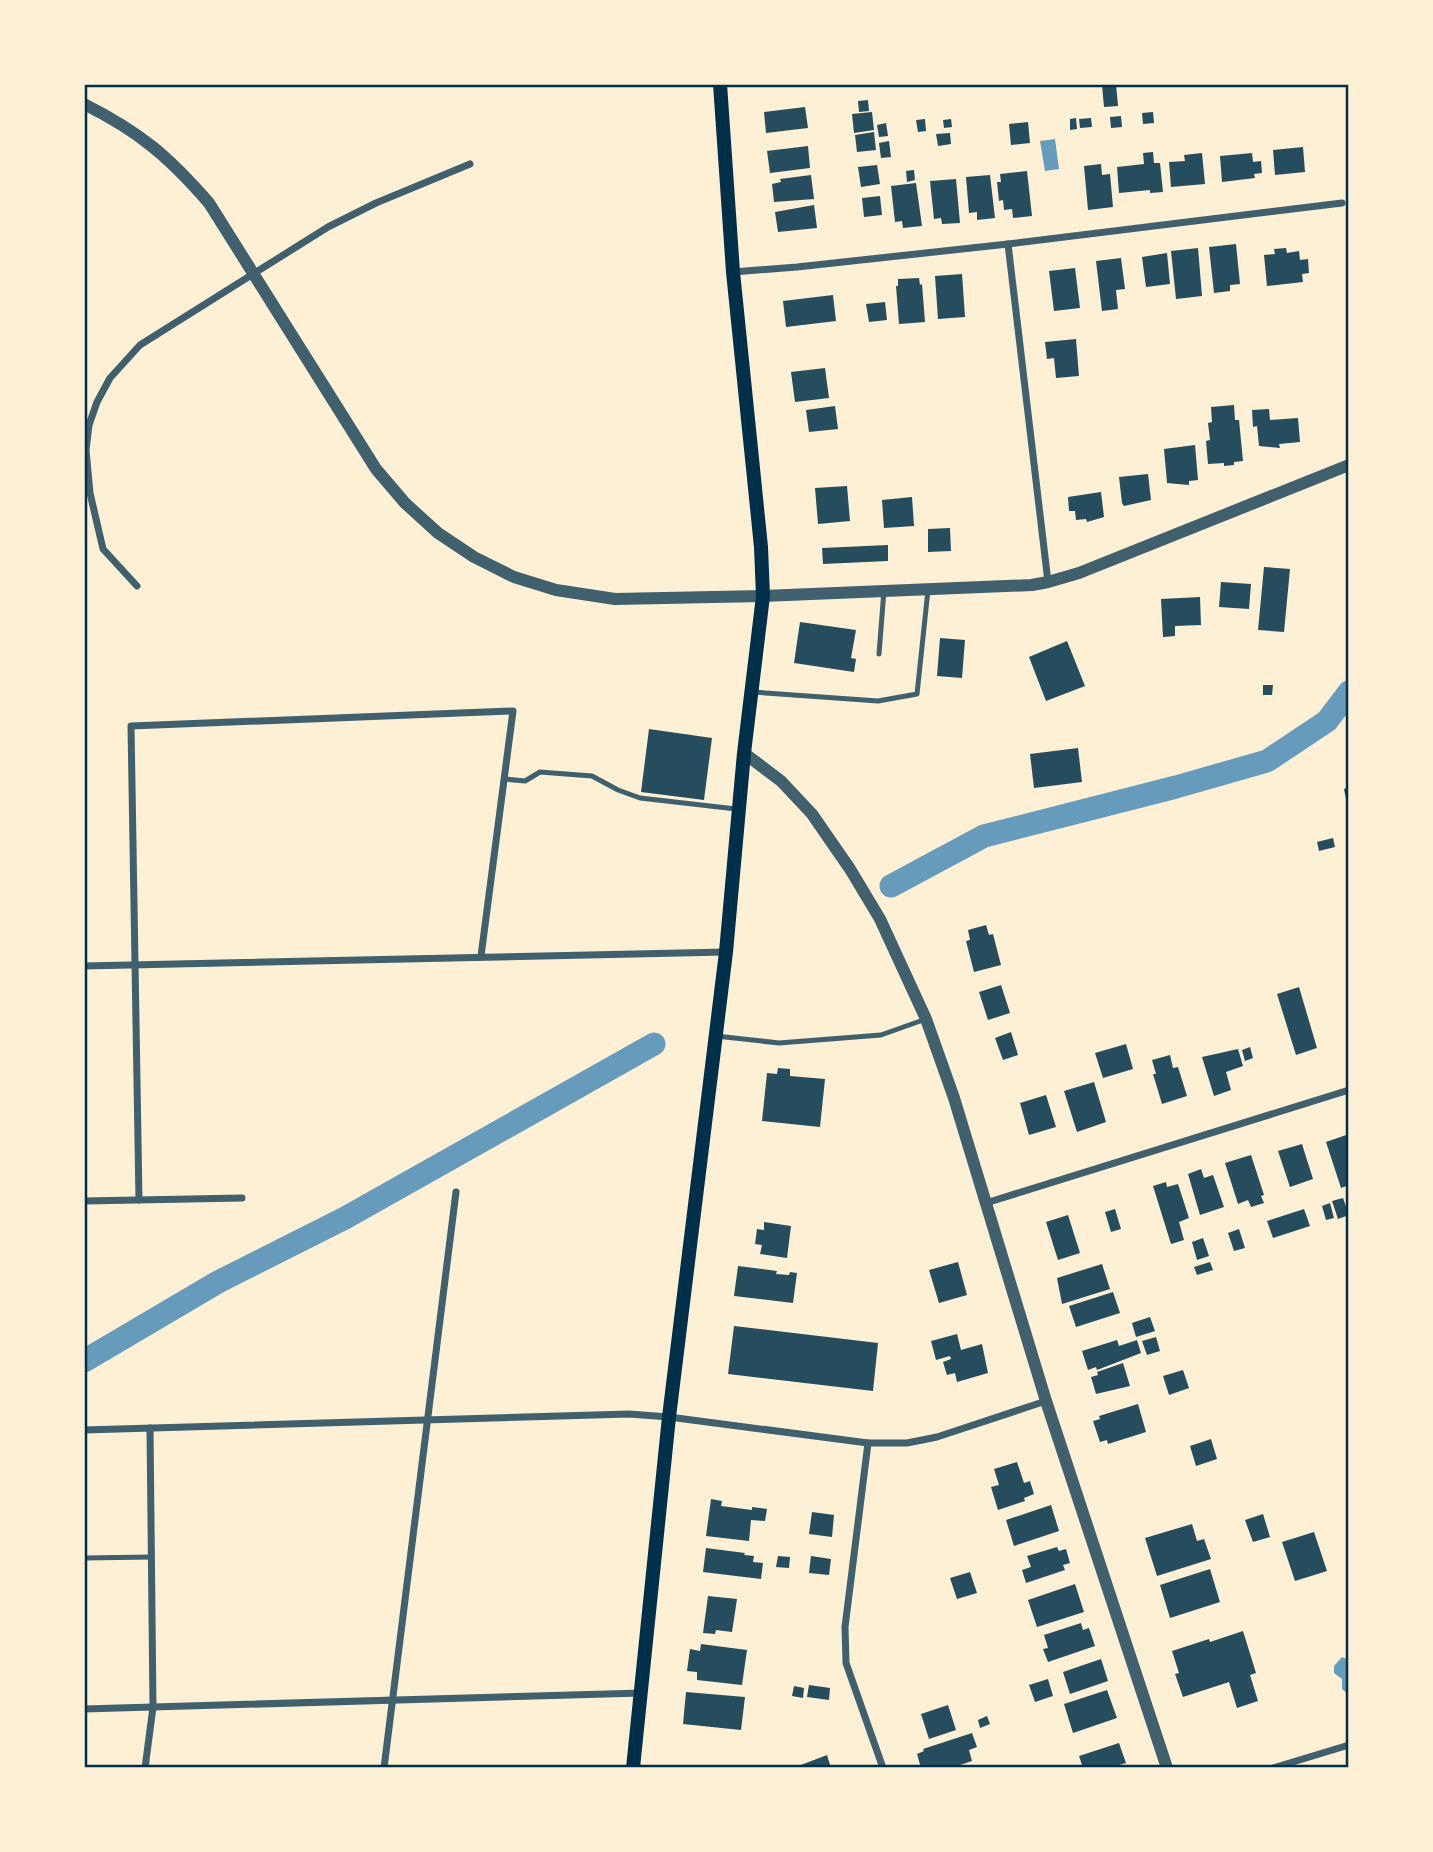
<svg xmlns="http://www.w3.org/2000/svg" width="1433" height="1852" font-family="'PT Serif',serif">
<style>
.water{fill:#669bbc}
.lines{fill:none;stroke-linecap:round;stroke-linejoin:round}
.canal{stroke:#669bbc;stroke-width:23}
.building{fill:#264d5e}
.service{stroke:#3f606c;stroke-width:5}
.minor{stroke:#3f606c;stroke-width:7}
.tertiary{stroke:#3f606c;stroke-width:12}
.secondary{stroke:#003049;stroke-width:14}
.neatline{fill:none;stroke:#003049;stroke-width:2.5}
</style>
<rect width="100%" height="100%" fill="#fdf0d5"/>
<g class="water">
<path d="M1055,139L1059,169L1045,171L1040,141Z"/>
<path d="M1342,1657L1349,1660V1695L1342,1689V1679L1334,1673V1666Z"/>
</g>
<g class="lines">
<g class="canal">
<path d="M891,886L984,836L1176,787L1267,761L1327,721L1349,692"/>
<path d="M84,1361L218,1282L345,1218L654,1044"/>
</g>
</g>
<g class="building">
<path d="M1116,84L1118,106L1104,107L1102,85Z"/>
<path d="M868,100L869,111L859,112L858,101Z"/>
<path d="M805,107L808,128L766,133L764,112Z"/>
<path d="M872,112L874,130L854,133L852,114Z"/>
<path d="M1153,112L1154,123L1143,124L1142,113Z"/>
<path d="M1121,116L1122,127L1111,128L1110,117Z"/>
<path d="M1076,118L1077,129L1070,130V119Z"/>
<path d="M1091,118L1092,127L1080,128L1079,119Z"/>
<path d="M925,119L926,131L918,132L916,120Z"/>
<path d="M951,119L952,127L944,128L943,120Z"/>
<path d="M1028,122L1030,143L1011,145L1009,124Z"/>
<path d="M886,123L888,136L879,137L877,125Z"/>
<path d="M874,132L876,150L857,152L855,135Z"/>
<path d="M950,133L951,144L938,146L936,134Z"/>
<path d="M889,141L891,157L881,158L879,143Z"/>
<path d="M808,146L810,168L770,173L767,151Z"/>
<path d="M1303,147L1305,172L1275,175L1273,150Z"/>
<path d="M1153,152L1154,163H1160L1163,192L1150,193V190L1119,193L1117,167L1144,164L1143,153Z"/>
<path d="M1202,153L1205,184L1171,187L1169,162L1185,161L1184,155Z"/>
<path d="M1252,153L1253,162L1261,161L1262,173L1254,174L1255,178L1222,182L1220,156Z"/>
<path d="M1101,164L1102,175L1110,174L1113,207L1088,210L1084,166Z"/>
<path d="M877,165L880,184L861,187L858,167Z"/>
<path d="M914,170L915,180L907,182L906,171Z"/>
<path d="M1027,171L1032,216L1013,218L1012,209L1004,210L1003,200L999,201L997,182H1001L1000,174Z"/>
<path d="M811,175L814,199L774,202L772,184L781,182L780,179Z"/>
<path d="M990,175L995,218L977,220V212L969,213L966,177Z"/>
<path d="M956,179L960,223L942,224L941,218L934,219L930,181Z"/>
<path d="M916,183L922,226L903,228L902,221L895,222L891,186Z"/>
<path d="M880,196L882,215L864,217L862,198Z"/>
<path d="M814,205L817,228L778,232L775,212Z"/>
<path d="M1236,244L1240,284L1230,285V291L1214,293L1209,247Z"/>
<path d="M1198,248L1202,296L1176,299L1171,251Z"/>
<path d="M1286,248L1287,253L1299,251L1300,260L1308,259L1309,273L1302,274L1303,282L1267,286L1264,255L1275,254L1274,249Z"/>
<path d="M1167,253L1170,284L1146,287L1142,257Z"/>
<path d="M1121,258L1125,289L1116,290L1118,309L1102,311L1096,261Z"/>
<path d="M1075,268L1080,308L1054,311L1049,271Z"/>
<path d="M962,274L965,317L938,319L935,276Z"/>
<path d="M919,278L920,285L922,284L925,322L899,324L896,286H898V279Z"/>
<path d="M833,295L836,321L786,327L783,301Z"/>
<path d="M885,302L887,320L869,322L866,304Z"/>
<path d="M1076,339L1079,376L1056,378L1054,358L1047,359L1045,342Z"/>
<path d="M825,368L829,398L795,402L791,372Z"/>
<path d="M1234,405L1235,420H1239L1243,461L1234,462V465L1224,466V463L1208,464L1206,441L1210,440L1208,423L1212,422L1211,407Z"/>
<path d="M835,406L838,429L809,432L806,410Z"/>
<path d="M1269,409L1270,420L1298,418L1300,442L1279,444L1280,448L1259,446L1257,426L1253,427L1252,410Z"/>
<path d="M1195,445L1198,480L1189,481V485L1167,483L1164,449Z"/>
<path d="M1148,474L1151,500L1124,506L1122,503L1119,477Z"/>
<path d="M847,486L850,521L818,524L815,488Z"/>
<path d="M1101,492L1104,517L1087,522L1086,519L1076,520L1075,511H1069L1068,497Z"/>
<path d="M912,497L914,526L884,528L882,500Z"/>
<path d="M950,528L951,551L928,552V529Z"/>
<path d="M888,545V561L823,564L822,548Z"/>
<path d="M1264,567L1290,569L1284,632L1258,630Z"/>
<path d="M1221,582L1251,584L1249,609L1219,607Z"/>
<path d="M1200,597L1201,625L1175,626V636L1163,637L1161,599Z"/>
<path d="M800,622L856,630L851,658L856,659L854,672L794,663Z"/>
<path d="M940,638L965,640L962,678L937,676Z"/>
<path d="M1067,641L1085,686L1046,701L1029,657Z"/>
<path d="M1263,685H1273L1272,695H1263Z"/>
<path d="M649,729L712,738L704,800L641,792Z"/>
<path d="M1078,748L1082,782L1034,788L1030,754Z"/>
<path d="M1349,787V808H1348L1344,789Z"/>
<path d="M1333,838L1335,847L1319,851L1317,842Z"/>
<path d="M986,925L989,935L993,934L1001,965L974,972L966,941L970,940L968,930Z"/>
<path d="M1001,985L1010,1013L988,1020L979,992Z"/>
<path d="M1299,987L1317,1048L1296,1055L1277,994Z"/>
<path d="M1011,1032L1018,1055L1003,1060L995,1038Z"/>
<path d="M1126,1044L1133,1069L1103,1078L1095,1053Z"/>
<path d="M1250,1047L1253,1058L1245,1061L1242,1050Z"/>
<path d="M1238,1049L1243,1066L1226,1072L1231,1090L1214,1096L1202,1057Z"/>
<path d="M1170,1055L1173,1068L1178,1067L1187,1096L1162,1104L1153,1074H1156L1152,1060Z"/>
<path d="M778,1068L790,1069V1076L825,1079L820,1127L762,1121L767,1073L777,1074Z"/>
<path d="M1094,1082L1106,1122L1077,1132L1064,1091Z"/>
<path d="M1046,1095L1056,1127L1029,1135L1020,1103Z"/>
<path d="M1349,1134V1185L1341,1188L1326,1142Z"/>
<path d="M1302,1144L1313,1179L1290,1187L1278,1151Z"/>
<path d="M1251,1155L1264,1195L1261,1196L1264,1203L1251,1207L1248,1200L1238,1204L1225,1163Z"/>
<path d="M1201,1169L1204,1178L1213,1175L1224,1207L1200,1215L1188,1174Z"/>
<path d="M1166,1182L1167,1187L1178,1184L1189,1218L1179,1222L1184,1240L1171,1244L1153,1186Z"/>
<path d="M1343,1198L1349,1215L1338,1219L1332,1201Z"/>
<path d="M1330,1203L1334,1218L1326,1220L1322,1206Z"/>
<path d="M1115,1209L1121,1229L1111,1232L1105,1212Z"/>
<path d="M1304,1209L1310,1226L1273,1238L1267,1221Z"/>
<path d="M1068,1215L1080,1253L1058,1260L1046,1222Z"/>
<path d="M764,1222L791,1226L787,1258L760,1254L762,1245L755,1244L757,1229L764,1230Z"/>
<path d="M1239,1229L1245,1248L1234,1251L1228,1233Z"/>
<path d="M1203,1238L1209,1256L1197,1260L1192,1242Z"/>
<path d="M958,1262L967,1295L939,1303L929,1270Z"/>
<path d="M1210,1262L1213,1270L1197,1275L1194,1267Z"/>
<path d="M1102,1264L1110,1289L1062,1304L1057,1278Z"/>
<path d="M738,1266L777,1271L776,1274L789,1275L790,1272L797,1273L793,1303L734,1296Z"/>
<path d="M1113,1292L1120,1313L1076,1327L1069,1306Z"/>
<path d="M1150,1317L1155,1331L1136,1337L1132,1323Z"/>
<path d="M734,1326L878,1343L873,1391L728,1374Z"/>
<path d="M957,1334L961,1350L982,1344L988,1373L957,1382L955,1373L947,1375L943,1362L951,1359L950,1356L936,1360L931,1341Z"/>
<path d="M1156,1337L1160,1351L1147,1355L1142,1341Z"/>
<path d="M1117,1340L1119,1346L1137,1340L1141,1353L1097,1370L1096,1367L1088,1370L1082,1351Z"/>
<path d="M1123,1363L1130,1386L1096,1394L1091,1377L1098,1375L1097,1372Z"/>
<path d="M1183,1370L1189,1388L1169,1395L1163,1376Z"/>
<path d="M1138,1404L1146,1432L1108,1444L1107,1440L1100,1442L1093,1421L1100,1419L1099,1416Z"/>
<path d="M1211,1439L1217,1459L1196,1466L1190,1446Z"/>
<path d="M1017,1462L1024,1483L1030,1481L1034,1494L1024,1498L1025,1501L998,1510L991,1487L999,1485L994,1469Z"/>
<path d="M711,1499L722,1501L721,1506L752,1510V1507L767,1509L765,1521L751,1520L749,1541L706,1536Z"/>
<path d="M1051,1505L1059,1531L1014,1546L1006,1520Z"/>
<path d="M812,1512L834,1515L832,1537L809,1534Z"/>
<path d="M1263,1514L1270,1537L1253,1542L1245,1520Z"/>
<path d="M1192,1524L1197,1541L1204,1539L1211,1559L1157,1576L1145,1538Z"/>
<path d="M1314,1532L1327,1571L1295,1581L1282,1542Z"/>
<path d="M1057,1547L1059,1551L1066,1549L1070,1563L1063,1565L1065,1570L1026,1583L1022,1570L1031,1567L1027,1556Z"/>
<path d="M706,1548L745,1553L744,1555L754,1556L753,1562L763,1563L761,1579L703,1572Z"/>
<path d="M778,1556L790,1557L789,1568L776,1567Z"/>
<path d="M811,1556L831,1559L829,1575L809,1573Z"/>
<path d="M1210,1569L1220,1602L1170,1618L1160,1585Z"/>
<path d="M970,1572L977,1593L957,1599L950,1578Z"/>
<path d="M1075,1584L1084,1612L1037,1627L1028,1600Z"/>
<path d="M708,1596L737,1599L732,1632L716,1630L715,1634L703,1633Z"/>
<path d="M1081,1623L1083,1630L1089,1628L1095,1646L1048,1662L1043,1649L1048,1648L1044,1635Z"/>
<path d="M1243,1631L1256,1673L1250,1675L1258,1701L1237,1708L1229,1682L1183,1697L1175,1674L1179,1673L1172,1651L1209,1639L1210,1642Z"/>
<path d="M701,1644L747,1650L742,1685L697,1680V1672L687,1671L690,1649L700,1651Z"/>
<path d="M1101,1659L1108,1681L1070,1694L1063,1672Z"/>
<path d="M1048,1679L1053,1696L1035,1702L1029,1685Z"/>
<path d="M809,1685L830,1688L829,1700L807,1697Z"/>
<path d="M794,1686L804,1688L803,1698L792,1696Z"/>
<path d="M1107,1690L1117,1718L1073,1733L1064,1704Z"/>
<path d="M686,1692L745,1697L741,1730L683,1724Z"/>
<path d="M948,1705L956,1730L929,1739L921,1714Z"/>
<path d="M987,1716L990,1724L980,1728L978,1720Z"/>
<path d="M972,1733L977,1747L969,1750L972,1761L951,1768H921L917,1754L924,1751L923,1749Z"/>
<path d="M1119,1743L1126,1763L1109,1768H1083L1079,1756Z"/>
<path d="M827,1755L831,1768H793Z"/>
</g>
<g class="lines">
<g class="service">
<path d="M879,654L884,590"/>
<path d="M753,692L878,701L917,694L928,590"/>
<path d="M504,779L525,781L540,772L592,776L618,790L640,798L736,809"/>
<path d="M716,1036L779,1043L881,1035L926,1019"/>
<path d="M84,1558L152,1557"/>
</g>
<g class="minor">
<path d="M1008,244L1048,582"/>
<path d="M733,272L797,267L1008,244L1342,203"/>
<path d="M137,586L103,549L90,493L86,450L89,425L97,402L110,378L140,345L328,227L376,203L470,164"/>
<path d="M84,966L726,952"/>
<path d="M139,1200L131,726L513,711L481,956"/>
<path d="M84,1201L242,1198"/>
<path d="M986,1203L1349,1090"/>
<path d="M84,1430L629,1414L669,1417L868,1443H907L937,1437L1046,1401"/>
<path d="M868,1443L845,1627L846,1663L883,1768"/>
<path d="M84,1709L642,1693"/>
<path d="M145,1768L153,1707L150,1428"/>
<path d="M384,1768L456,1192"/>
<path d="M1273,1768L1349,1745"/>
</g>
<g class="tertiary">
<path d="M84,104C140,132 169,157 209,203L376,469L405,503L438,533L474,557L514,577L556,590L615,599L763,596L1032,585L1048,582L1079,573L1349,465"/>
<path d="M744,753L781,781L812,814L850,869L880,919L926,1019L954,1098L1046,1401L1167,1768"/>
</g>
<path class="secondary" d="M633,1768L669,1417L726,952L744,753L763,596L761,547L733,272L720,84"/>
</g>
<rect width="1433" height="1852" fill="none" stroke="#fdf0d5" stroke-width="172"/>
<rect x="86" y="86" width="1261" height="1680" class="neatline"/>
</svg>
